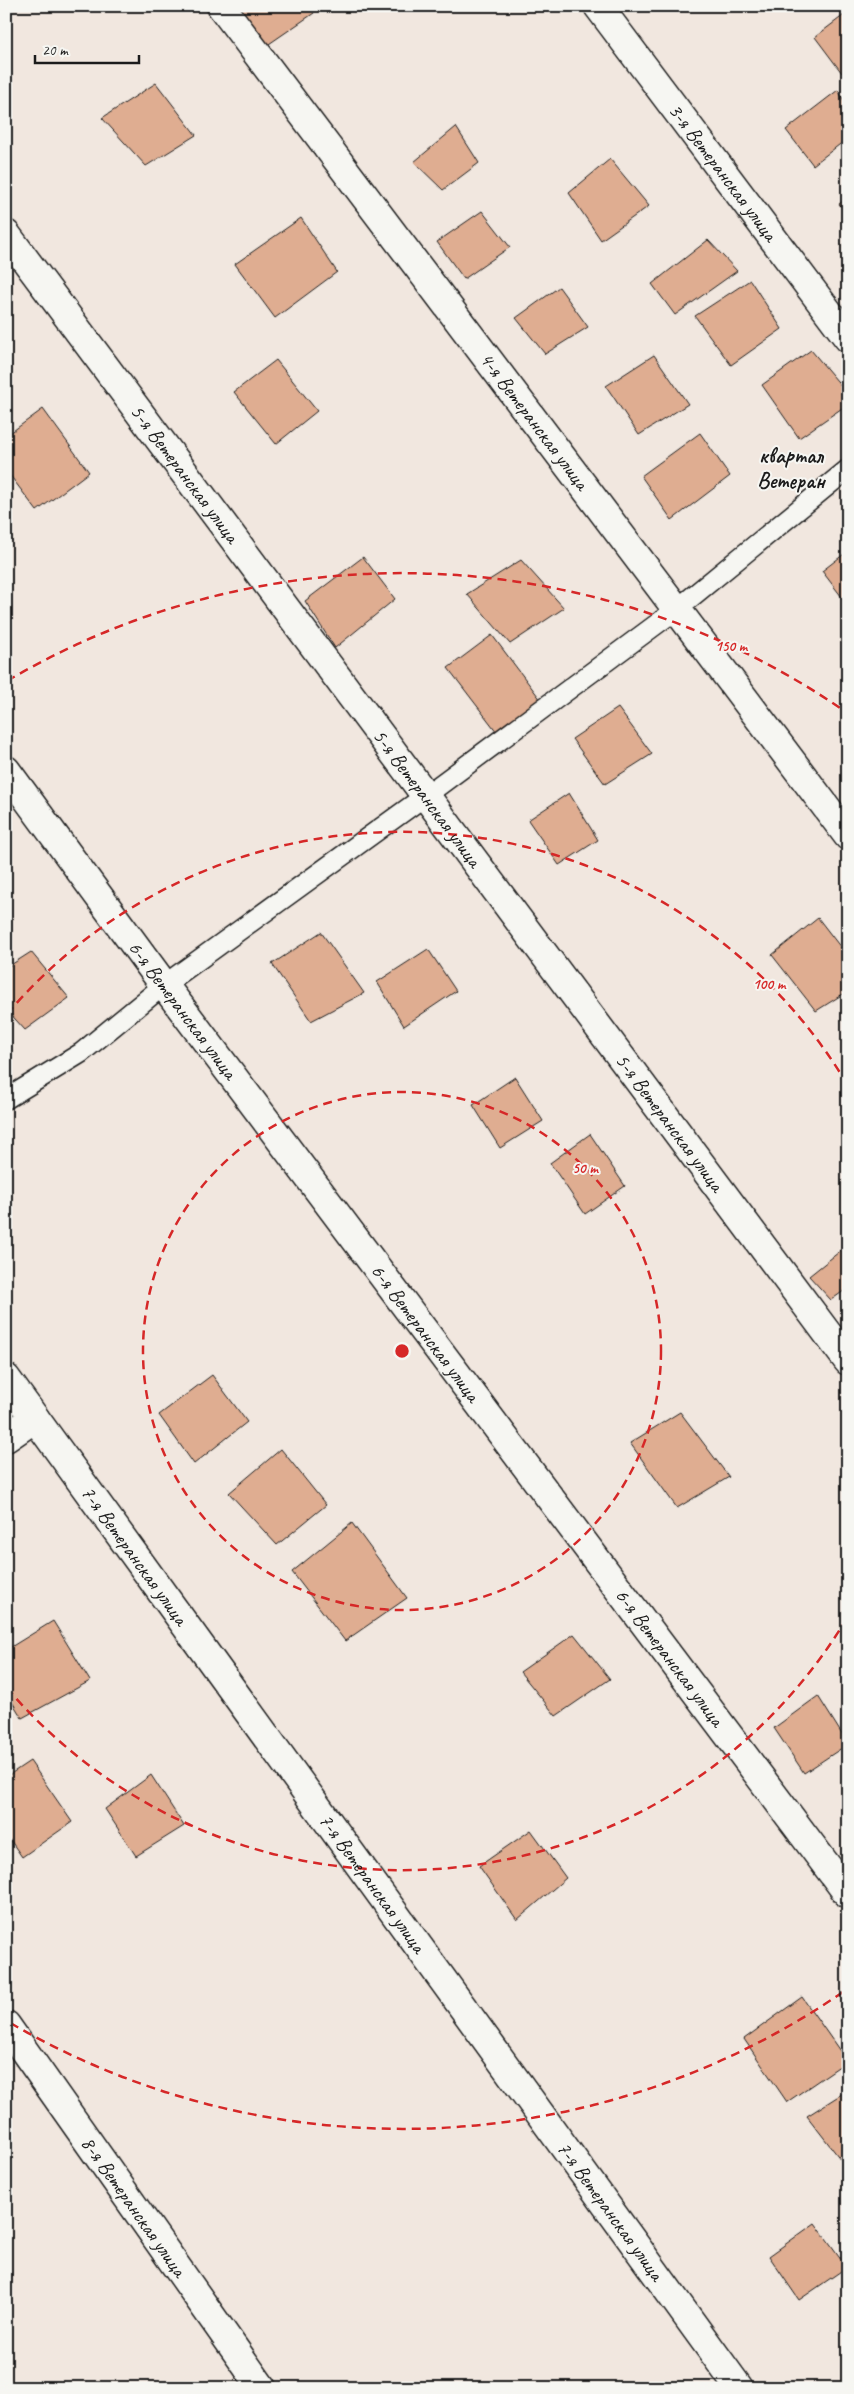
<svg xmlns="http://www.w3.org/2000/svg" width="854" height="2394" font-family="Caveat,sans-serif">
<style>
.building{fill:#dfad91;stroke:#1c1c1c}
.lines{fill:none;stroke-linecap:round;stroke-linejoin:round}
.lane-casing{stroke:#1c1c1c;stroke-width:22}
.street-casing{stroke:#1c1c1c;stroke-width:31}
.lane{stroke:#f6f6f2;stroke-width:19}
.street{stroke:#f6f6f2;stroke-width:28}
.ring{fill:none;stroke:#d62828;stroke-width:2.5;stroke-dasharray:9 6}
.labels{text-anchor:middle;stroke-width:4;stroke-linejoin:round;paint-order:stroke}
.street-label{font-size:21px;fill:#1c1c1c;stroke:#f6f6f2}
.neighbourhood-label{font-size:22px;font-weight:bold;fill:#1c1c1c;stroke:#f6f6f2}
.centre{fill:#d62828;stroke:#f6f6f2;stroke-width:2.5}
.ring-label{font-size:15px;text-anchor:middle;font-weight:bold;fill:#d62828;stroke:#f6f6f2;stroke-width:4;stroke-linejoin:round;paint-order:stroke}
</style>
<rect width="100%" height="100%" fill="#f1e7df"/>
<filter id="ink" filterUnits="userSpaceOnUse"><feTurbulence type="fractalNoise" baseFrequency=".02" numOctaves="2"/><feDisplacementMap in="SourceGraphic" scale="10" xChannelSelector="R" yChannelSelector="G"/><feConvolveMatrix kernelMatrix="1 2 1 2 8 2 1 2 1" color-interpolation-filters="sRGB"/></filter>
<g filter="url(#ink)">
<g class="building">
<path d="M240,6H310L314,13L266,46Z"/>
<path d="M848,12V70L842,73L815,37Z"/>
<path d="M156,83L196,135L146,166L102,118Z"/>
<path d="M838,90L848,108V138L813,165L786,130Z"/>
<path d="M456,127L479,163L443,190L414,162Z"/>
<path d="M610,159L649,206L601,240L569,193Z"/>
<path d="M848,197V214L839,204Z"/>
<path d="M482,211L510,247L464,279L437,242Z"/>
<path d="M301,218L337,272L275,318L235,264Z"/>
<path d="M708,240L737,271L675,315L652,284Z"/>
<path d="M750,280L782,329L731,365L695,316Z"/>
<path d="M559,287L588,327L545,354L516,318Z"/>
<path d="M811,350L848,394V404L799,438L762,385Z"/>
<path d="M654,355L688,404L639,435L606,386Z"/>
<path d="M276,360L317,411L276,444L234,392Z"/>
<path d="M43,409L89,472L37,511L6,470V436Z"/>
<path d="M700,433L730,476L672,520L641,476Z"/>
<path d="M848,551V605L822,571Z"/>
<path d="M363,557L395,599L335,648L305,601Z"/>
<path d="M521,560L564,608L510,644L467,594Z"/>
<path d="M492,635L541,700L497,732L448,668Z"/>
<path d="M618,708L652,754L605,784L572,739Z"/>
<path d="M569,793L598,840L559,865L528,820Z"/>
<path d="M818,918L848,957V991L816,1011L772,955Z"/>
<path d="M321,932L364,993L311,1021L272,964Z"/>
<path d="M428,949L456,991L404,1026L377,982Z"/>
<path d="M31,952L69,998L25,1030L6,1009V968Z"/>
<path d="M515,1077L543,1121L500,1148L473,1105Z"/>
<path d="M590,1134L625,1186L585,1214L550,1163Z"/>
<path d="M844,1248L848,1253V1288L831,1300L809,1276Z"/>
<path d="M212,1375L247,1422L194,1464L159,1415Z"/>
<path d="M680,1412L729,1477L677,1508L630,1443Z"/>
<path d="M281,1449L326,1505L277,1545L229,1493Z"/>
<path d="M352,1523L407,1598L345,1641L292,1572Z"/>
<path d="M53,1621L90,1681L22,1718L6,1692V1650Z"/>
<path d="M574,1634L610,1679L556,1716L520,1672Z"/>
<path d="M818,1696L848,1744L804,1773L774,1728Z"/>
<path d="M30,1761L72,1822L22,1857L6,1834V1777Z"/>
<path d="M151,1775L184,1826L136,1856L105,1809Z"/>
<path d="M531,1830L566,1878L517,1920L479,1866Z"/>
<path d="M802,1997L847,2061L787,2102L744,2039Z"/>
<path d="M848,2090V2169L807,2116Z"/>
<path d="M815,2223L847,2267L799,2300L769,2256Z"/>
</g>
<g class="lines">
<g class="lane-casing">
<path id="lane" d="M6,1099L81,1053L164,985L425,796L677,609L848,469"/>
</g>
<g class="street-casing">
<g id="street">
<path id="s1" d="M221,6L848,836"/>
<path id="s2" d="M598,6L848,338"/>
<path id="s3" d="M6,234L848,1361"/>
<path id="s4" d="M6,770L164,985L848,1894"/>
<path id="s5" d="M6,1378L739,2388"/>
<path d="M6,1438L35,1418"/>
<path id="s6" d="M6,2025L262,2388"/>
</g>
</g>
<use href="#lane" class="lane"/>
<use href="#street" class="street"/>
</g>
</g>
<g class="ring">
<circle cx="402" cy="1351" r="259"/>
<path d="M847 1618A519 519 0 0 1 7 1688M7 1014A519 519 0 0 1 847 1084"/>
<path d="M843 1992A778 778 0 0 1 7 2021M7 681A778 778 0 0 1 843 710"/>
</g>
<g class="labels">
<g class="street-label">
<text dy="7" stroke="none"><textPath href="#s2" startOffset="208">3-я Ветеранская улица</textPath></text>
<text dy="7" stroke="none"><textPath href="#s1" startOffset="520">4-я Ветеранская улица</textPath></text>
<text dy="7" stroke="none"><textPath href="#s3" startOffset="299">5-я Ветеранская улица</textPath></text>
<text dy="7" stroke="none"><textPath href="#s3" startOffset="704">5-я Ветеранская улица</textPath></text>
<text dy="7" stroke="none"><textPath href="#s4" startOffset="298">6-я Ветеранская улица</textPath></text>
<text dy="7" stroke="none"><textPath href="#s3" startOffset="1109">5-я Ветеранская улица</textPath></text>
<text dy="7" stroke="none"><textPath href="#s4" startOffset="702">6-я Ветеранская улица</textPath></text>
<text dy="7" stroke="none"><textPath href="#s5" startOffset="219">7-я Ветеранская улица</textPath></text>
<text dy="7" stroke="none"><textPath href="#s4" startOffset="1108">6-я Ветеранская улица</textPath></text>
<text dy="7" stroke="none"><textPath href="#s5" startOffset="624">7-я Ветеранская улица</textPath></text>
<text dy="7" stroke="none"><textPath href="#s6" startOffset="222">8-я Ветеранская улица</textPath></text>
<text dy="7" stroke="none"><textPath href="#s5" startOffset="1029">7-я Ветеранская улица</textPath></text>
</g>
<g class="neighbourhood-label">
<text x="791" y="463">квартал<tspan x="791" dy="25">Ветеран</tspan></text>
</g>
</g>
<circle cx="402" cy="1351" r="8" class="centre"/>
<g class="ring-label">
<text x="731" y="651">150 m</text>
<text x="769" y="989">100 m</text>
<text x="585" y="1173">50 m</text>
</g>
<rect width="854" height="2394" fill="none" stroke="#f6f6f2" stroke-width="25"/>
<rect x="12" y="12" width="829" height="2369" fill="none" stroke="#1c1c1c" stroke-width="2" filter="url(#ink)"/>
<path d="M35 55v8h104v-8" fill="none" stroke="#1c1c1c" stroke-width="2.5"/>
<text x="42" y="55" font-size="15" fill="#1c1c1c" stroke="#f6f6f2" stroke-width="4" paint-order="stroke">20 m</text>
</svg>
